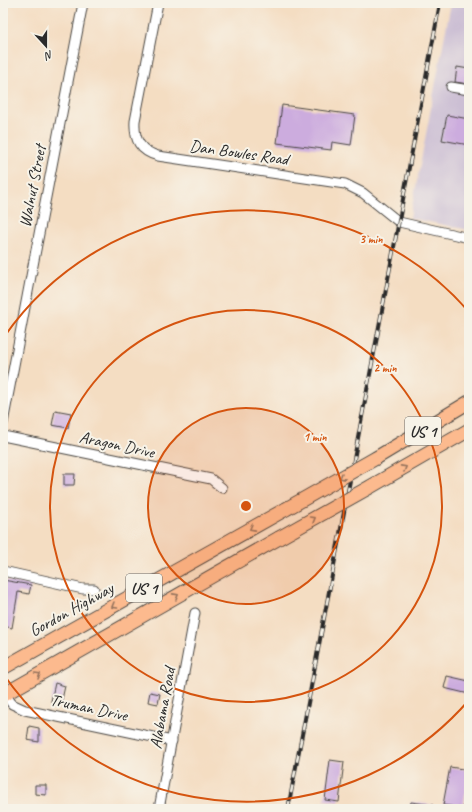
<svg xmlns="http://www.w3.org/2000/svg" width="472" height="812" font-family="Caveat,sans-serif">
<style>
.industrial{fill:#ccbfd4}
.building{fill:#ccacde}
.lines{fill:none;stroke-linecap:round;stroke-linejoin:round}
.minor-casing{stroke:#494642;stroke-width:11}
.highway-casing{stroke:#494642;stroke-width:15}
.minor{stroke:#fff;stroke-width:9}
.highway{stroke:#fcba8e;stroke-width:13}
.rail-casing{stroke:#2b2b2b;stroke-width:4}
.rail{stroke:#f7f3e8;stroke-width:2.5;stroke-dasharray:8;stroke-linecap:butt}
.highway-bridge-casing{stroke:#494642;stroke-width:15;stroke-linecap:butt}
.highway-bridge{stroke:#fcba8e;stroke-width:13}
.oneway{stroke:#94725c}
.ring{fill:none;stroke:#d5540f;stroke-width:2}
.labels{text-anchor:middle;stroke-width:4;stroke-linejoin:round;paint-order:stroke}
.shield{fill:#f7f3e8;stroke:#686764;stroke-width:1}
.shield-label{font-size:16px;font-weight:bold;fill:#2b2b2b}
.street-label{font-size:17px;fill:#2b2b2b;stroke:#f7f3e8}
.centre{fill:#d5540f;stroke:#f7f3e8;stroke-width:2}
.ring-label{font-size:12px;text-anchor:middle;font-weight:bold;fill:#d5540f;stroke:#f7f3e8;stroke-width:4;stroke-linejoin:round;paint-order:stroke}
</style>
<rect width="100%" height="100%" fill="#f7f3e8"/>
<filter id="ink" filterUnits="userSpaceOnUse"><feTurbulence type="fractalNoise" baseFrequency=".025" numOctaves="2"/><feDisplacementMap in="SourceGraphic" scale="8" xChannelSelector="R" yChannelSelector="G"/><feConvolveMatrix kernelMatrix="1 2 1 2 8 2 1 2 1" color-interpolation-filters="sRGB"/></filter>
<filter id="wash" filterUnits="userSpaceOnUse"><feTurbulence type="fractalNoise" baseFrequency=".012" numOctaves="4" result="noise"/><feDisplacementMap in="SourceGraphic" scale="16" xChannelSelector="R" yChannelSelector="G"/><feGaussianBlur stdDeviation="0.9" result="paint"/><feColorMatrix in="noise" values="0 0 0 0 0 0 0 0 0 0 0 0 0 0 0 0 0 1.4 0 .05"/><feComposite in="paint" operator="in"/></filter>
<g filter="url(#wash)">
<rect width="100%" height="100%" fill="#f4ddc2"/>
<path class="industrial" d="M451,3H469V230L410,218Z"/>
<g id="blocks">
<g class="building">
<path d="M457,67L469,69V84L455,82Z"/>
<path d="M282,105L355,115L351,145L332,142L331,150L277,143Z"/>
<path d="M447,115L469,119V145L442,140Z"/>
<path d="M55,410L71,413L68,428L52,425Z"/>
<path d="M64,474H75L74,485H64Z"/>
<path d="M3,580L31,585L29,594L18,592L12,628L3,626Z"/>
<path d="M447,676L469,681V694L444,688Z"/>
<path d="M55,683L65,686L61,704L51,701Z"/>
<path d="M150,692L160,694L158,704L148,702Z"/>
<path d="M29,726L39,728V742L27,740Z"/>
<path d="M330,760L344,762L339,802L325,800Z"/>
<path d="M450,767L469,770L463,808L443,805Z"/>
<path d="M35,785H46V795L35,794Z"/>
<path d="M411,802L433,805V809H409Z"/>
</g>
</g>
</g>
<g filter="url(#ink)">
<use href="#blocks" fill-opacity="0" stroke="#494642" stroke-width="1"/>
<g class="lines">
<g class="minor-casing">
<g id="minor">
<path d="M158,3L135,121C134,140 140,151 158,156L345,184L363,193L399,222L469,238"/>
<path d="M451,87L469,90"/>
<path d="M3,423L83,3"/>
<path d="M3,436L211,479L222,488"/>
<path d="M3,571L83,589H94"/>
<path d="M5,694L12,704L25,710L172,741"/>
<path d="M159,809L195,613"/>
</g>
</g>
<g class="highway-casing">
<g id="highway">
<path d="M376,458L469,402"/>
<path d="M370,487L469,430"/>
<path d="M3,668L286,509"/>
<path d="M3,695L279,538"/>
</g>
</g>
<use href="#minor" class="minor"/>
<use href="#highway" class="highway"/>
<g class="rail-casing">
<path id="rail" d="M288,809L440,3"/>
</g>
<use href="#rail" class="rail"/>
<g class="highway-bridge-casing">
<g id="highway-bridge">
<path d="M286,509L376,458"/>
<path d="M279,538L370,487"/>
</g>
</g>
<use href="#highway-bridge" class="highway-bridge"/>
</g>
<defs><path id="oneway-chevron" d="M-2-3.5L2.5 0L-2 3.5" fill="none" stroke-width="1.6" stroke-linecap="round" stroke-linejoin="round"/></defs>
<g class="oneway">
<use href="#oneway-chevron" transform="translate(404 468) rotate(-29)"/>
<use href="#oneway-chevron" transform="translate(342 477) rotate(151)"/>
<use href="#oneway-chevron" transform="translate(313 519) rotate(-30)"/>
<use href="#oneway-chevron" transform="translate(252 528) rotate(151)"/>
<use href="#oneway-chevron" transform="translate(176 596) rotate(-29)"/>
<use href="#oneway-chevron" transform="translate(114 606) rotate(150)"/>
<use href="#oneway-chevron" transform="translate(38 675) rotate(-30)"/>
</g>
</g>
<circle cx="246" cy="506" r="98" fill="#d5540f" fill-opacity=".12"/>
<g class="ring">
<circle cx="246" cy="506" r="98"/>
<circle cx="246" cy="506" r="196"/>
<path d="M469 700A295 295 0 0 1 4 675M4 337A295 295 0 0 1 469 312"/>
</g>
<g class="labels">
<g class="shield">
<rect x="405" y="417" width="36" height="28" rx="3"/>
<rect x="126" y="574" width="36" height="28" rx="3"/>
</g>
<g class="shield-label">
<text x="423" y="437">US 1</text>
<text x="144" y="594">US 1</text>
</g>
<g class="street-label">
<text transform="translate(239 152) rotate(8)" y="6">Dan Bowles Road</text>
<text transform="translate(32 186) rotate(-79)" y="6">Walnut Street</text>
<text transform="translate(117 444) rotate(12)" y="6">Aragon Drive</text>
<text transform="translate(71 609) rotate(-29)" y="6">Gordon Highway</text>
<text transform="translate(89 707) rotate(12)" y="6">Truman Drive</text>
<text transform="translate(162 708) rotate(-80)" y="6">Alabama Road</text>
</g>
</g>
<circle cx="246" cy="506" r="6" class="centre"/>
<g class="ring-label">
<text x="371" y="243">3 min</text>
<text x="385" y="372">2 min</text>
<text x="315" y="441">1 min</text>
</g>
<rect width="472" height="812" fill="none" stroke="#f7f3e8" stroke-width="16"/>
<g transform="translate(46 46) rotate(159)" stroke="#f7f3e8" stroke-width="3" paint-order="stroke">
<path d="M0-3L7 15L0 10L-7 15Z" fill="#2b2b2b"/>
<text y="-6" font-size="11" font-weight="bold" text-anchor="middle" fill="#2b2b2b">N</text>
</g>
</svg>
